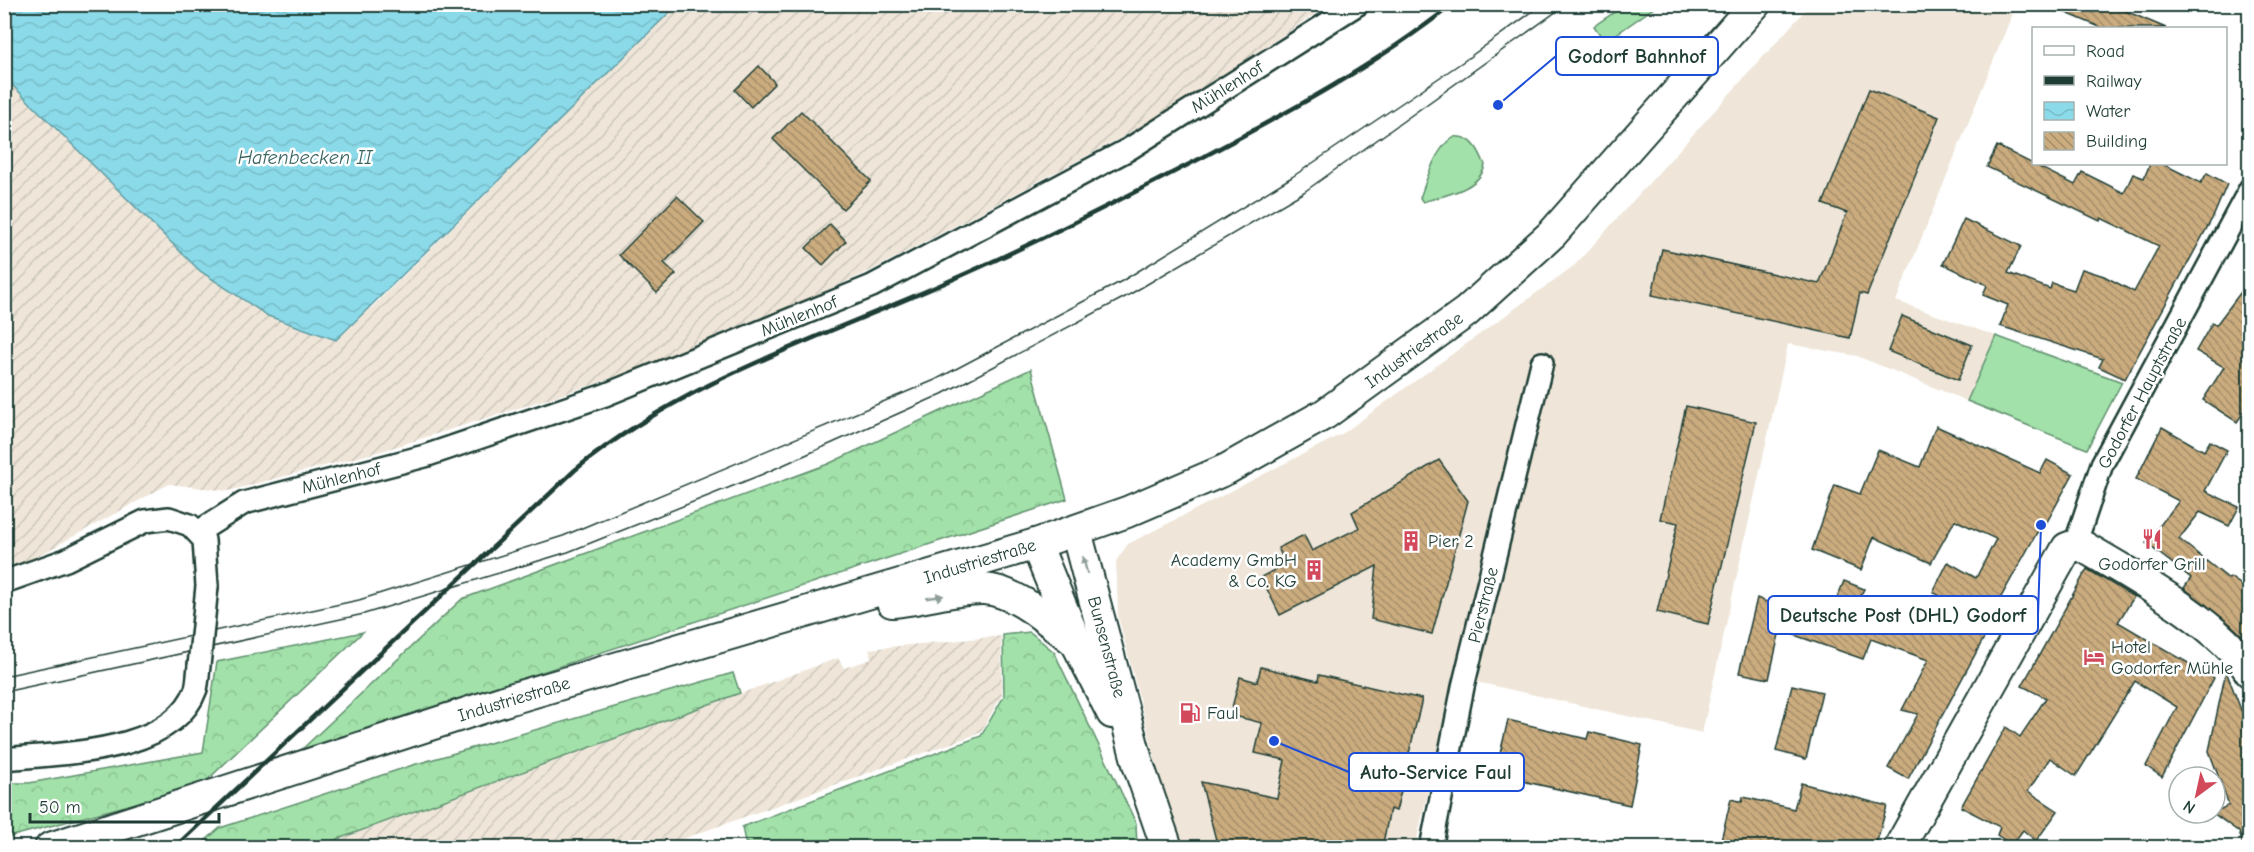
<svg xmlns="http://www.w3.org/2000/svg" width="2254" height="852" font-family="'Comic Neue',sans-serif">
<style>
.built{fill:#efe6d9}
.industrial{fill:url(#industrial-furrows)}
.grass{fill:#a2e1a9;stroke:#608f6e;stroke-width:1.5}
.forest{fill:url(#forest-crowns);stroke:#608f6e;stroke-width:1.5}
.water{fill:url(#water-waves);stroke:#609ba1;stroke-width:1.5}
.building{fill:url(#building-back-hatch);stroke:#1f3d34;stroke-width:1.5}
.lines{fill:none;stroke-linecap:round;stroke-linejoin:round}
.street-casing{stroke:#1f3d34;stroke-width:26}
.secondary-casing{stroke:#1f3d34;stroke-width:34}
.street{stroke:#fff;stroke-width:21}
.secondary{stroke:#fff;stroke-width:30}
.tram{stroke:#1f3d34;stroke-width:1.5}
.rail{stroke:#1f3d34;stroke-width:4.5}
.street-bridge-casing{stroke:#1f3d34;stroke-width:26;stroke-linecap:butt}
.street-bridge{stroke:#fff;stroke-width:21}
.oneway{fill:#8f9e9a}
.labels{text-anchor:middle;stroke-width:5;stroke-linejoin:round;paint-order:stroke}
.street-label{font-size:18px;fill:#1f3d34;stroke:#fff}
.poi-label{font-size:18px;fill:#1f3d34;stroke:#fff;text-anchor:start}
.water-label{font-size:20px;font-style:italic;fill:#3a6461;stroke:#fff}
.leader{fill:none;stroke:#1d4ed8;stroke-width:2}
.callout-dot{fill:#1d4ed8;stroke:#fff;stroke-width:2}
.callout{fill:#fff;stroke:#1d4ed8;stroke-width:2}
.callout-label{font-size:20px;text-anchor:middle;font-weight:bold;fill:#1f3d34}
</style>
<defs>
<pattern id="industrial-furrows" width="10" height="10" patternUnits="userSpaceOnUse" patternTransform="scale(1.5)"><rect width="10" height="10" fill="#efe6d9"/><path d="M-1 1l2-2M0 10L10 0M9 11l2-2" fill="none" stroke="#ccc6bb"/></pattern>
<pattern id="forest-crowns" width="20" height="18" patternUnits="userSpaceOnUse" patternTransform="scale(1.5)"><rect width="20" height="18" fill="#a2e1a9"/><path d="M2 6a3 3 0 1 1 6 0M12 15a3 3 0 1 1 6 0" fill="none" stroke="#8bc292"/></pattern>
<pattern id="water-waves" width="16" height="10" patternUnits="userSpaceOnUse" patternTransform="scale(1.5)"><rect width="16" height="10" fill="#8bdae9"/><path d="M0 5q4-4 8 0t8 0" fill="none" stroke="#78bcc8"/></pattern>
<pattern id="building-back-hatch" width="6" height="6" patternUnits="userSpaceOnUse" patternTransform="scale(1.5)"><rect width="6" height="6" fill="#cbac7f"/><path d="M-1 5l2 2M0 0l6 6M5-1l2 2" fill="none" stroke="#a48d69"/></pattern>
</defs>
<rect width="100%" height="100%" fill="#fff"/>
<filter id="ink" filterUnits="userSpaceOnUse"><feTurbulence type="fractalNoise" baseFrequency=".0167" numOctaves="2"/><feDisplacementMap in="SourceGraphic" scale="12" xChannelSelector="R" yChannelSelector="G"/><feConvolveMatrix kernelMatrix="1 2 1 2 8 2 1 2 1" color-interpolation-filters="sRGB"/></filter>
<g filter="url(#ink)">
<path class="built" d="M1810,5H2016L1896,301L1996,336L1967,401L1857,356L1788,344L1702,733L1455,677L1415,847H1178L1118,616L1116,561L1128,544L1342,434L1575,265Z"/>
<g class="industrial">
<path d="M677,5H1329L1156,119L876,268L739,331L598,383L382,451L228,491L169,484L5,574L4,78L268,316L298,326L371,308Z"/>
<path d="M1001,636L1002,695L980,733L660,847L316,848L838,658L844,668L871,659L869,649Z"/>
</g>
<g class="grass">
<path d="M1625,5H1658L1605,42L1594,26Z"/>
<path d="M1453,137C1472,135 1479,150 1485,165C1480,190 1444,195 1423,202L1420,198C1427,179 1435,149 1453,137Z"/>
<path d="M1996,336L2122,382L2087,449L1967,401Z"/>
</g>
<g class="forest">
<path d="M1031,369L1067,499L299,752L462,599L828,464Z"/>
<path d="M363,632L201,786L5,838V783H29L203,752L217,662Z"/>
<path d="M1030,632L1054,652L1136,823L1137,847L755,848L745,842L742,827L981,736L1004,696L1003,635Z"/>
<path d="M733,673L740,693L316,847H198L220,828L413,765Z"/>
</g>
<path class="water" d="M4,5L5,4L677,5L336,340L268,316L200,271L5,78Z"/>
<g class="building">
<path d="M2045,4H2109L2166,28H2102Z"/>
<path d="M759,66L775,83L751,107L735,90Z"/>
<path d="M1869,89L1939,117L1867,295L1860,293L1850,338L1652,295L1662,249L1819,284L1847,213L1823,204Z"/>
<path d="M801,111L871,181L843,209L773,139Z"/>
<path d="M1997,146L2075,185L2082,172L2124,193L2133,174L2144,178L2150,164H2163L2201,183L2207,173L2227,184L2214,215L2125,379L2099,367L2103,359L2000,326L2008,305L1983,295L1987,285L1943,264L1964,219L2021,246L2008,273L2050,289L2052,283L2074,290L2082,269L2104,276L2134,292L2159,246L2101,218L2100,221L1987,167Z"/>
<path d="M677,196L704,222L664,263L676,274L657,293L619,255Z"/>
<path d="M830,224L846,241L823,265L806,248Z"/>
<path d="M2250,280V403L2237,422L2203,400L2224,367L2196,351L2212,323L2216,325Z"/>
<path d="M1902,316L1972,345L1958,380L1888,351Z"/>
<path d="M1686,406L1756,422L1708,624L1657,612L1678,523L1660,519Z"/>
<path d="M1936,426L2040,473L2047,460L2073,474L2042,531L2039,529L1995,608L1999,610L1908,779L1888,768L1918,714L1902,710L1928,660L1871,639L1863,659L1780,630L1769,679L1739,673L1757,598L1799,615L1804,600L1832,611L1844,581L1864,589L1858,601L1925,631L1942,597L1933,592L1948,562L1976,578L1996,539L1955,520L1931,563L1874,537L1861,570L1812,550L1835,485L1860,494L1878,450L1920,467Z"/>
<path d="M2162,427L2204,451L2210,441L2227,450L2205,491L2239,507L2229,526L2200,512L2179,539L2229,579L2230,577L2250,591V643L2229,623L2184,588L2191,578L2146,543L2179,501L2136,479Z"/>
<path d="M1439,460L1468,501L1432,634L1371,619L1377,566L1280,615L1261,577L1286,564L1278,548L1304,535L1312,551L1359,528L1352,512Z"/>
<path d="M2087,569L2134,597L2118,622L2214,678L2162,777L2146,766L2177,707L2135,681L2076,776L2050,758L2028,791L2058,811L2036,841L2023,830L2012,845L1997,835L2000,827L1961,807L2006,727L2020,737L2046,698L2022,686Z"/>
<path d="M1261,667L1318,681L1319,675L1422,699L1406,766L1415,768L1411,789L1402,787L1396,811L1390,809L1382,848H1220L1216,840L1201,782L1277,798L1285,760L1255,753L1262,723L1230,715L1240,677L1257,682Z"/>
<path d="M2226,671L2250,733V848H2244L2239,832L2213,813L2229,805L2209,751Z"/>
<path d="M1792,685L1822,692L1806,759L1776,751Z"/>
<path d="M1508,720L1587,739L1589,732L1642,745L1630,805L1495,775Z"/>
<path d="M1801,783L1887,806L1875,848H1719L1731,799L1742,802L1743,797L1794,809Z"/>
</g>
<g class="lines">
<g class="street-casing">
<g id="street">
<path d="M198,532L244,503L425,456L605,395L872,286L1129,149L1358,4"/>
<path d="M2075,545L2102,464L2250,189"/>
<path d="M4,582L66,560L145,521L169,518L190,525L204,540L207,586"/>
<path d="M4,759C61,753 173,754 196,689C198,682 198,673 199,666"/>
<path d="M1431,848L1463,687L1542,363"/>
</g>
</g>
<g class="secondary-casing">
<g id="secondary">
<path d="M1076,531L1138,764L1167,848"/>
<path d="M1036,544L1076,642L1112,713"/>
<path d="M892,602C922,600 956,588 984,589C1018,591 1050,623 1076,642"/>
<path d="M50,848L507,700L1036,544L1127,512L1227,469L1325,414L1466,312L1552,234L1755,4"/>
<path d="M1899,848L2067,548L2075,545L2084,547C2133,576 2220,623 2250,672"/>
</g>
</g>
<use href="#street" class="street"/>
<use href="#secondary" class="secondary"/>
<g class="tram">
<path d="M4,676L359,600L563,536L935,380L1122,281L1292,177L1464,61L1543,4"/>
<path d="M4,692L364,614L568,552L763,474L942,394L1127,296L1304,192L1567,4"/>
</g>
<path class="rail" d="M174,848L575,470C682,382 814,340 940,285C1030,246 1118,201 1205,156C1292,110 1376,65 1453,4"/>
<g class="street-bridge-casing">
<path id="street-bridge" d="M199,666L207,586"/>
</g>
<use href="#street-bridge" class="street-bridge"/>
</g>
<defs><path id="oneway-solid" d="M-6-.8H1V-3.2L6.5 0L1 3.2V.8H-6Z" transform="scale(1.5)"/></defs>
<g class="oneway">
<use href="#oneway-solid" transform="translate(1085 565) rotate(-105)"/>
<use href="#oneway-solid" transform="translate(935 597) rotate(-9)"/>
</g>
</g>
<defs>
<g id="restaurant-bare" transform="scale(1.62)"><path d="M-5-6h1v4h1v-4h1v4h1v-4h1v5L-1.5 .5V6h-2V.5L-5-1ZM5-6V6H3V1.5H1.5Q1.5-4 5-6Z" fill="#d1495b" stroke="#fff" stroke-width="2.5" paint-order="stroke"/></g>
<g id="building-bare" transform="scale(1.62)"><path d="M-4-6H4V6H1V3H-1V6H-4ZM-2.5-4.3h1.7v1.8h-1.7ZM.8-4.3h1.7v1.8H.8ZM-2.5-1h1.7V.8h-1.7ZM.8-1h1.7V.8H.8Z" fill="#d1495b" stroke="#fff" stroke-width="2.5" paint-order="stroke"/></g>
<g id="hotel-bare" transform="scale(1.62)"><path d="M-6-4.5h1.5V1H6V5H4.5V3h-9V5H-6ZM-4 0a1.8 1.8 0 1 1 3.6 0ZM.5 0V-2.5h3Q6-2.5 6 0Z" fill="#d1495b" stroke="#fff" stroke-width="2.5" paint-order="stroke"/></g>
<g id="fuel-bare" transform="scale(1.62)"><path d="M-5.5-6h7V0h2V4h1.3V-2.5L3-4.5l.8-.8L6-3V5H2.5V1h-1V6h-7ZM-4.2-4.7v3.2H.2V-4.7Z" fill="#d1495b" stroke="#fff" stroke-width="2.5" paint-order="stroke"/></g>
</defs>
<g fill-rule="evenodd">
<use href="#restaurant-bare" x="2152" y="539"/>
<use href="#building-bare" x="1411" y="541"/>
<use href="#building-bare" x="1314" y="570"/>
<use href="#hotel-bare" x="2094" y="657"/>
<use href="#fuel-bare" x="1190" y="713"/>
</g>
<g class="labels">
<g class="street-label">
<text transform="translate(1227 87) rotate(-32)" y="6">Mühlenhof</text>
<text transform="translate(799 316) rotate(-22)" y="6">Mühlenhof</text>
<text transform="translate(1414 350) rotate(-36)" y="6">Industriestraße</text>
<text transform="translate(2142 393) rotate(-62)" y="6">Godorfer Hauptstraße</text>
<text transform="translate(341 478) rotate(-14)" y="6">Mühlenhof</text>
<text transform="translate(980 561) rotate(-17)" y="6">Industriestraße</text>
<text transform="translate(1483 605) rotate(-76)" y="6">Pierstraße</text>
<text transform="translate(1107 647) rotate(75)" y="6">Bunsenstraße</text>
<text transform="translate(514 699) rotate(-17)" y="6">Industriestraße</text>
</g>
<g class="poi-label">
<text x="1428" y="547">Pier 2</text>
<text x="1297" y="566" text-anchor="end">Academy GmbH<tspan x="1297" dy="21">&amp; Co. KG</tspan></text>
<text x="2152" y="570" text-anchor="middle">Godorfer Grill</text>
<text x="2111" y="653">Hotel<tspan x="2111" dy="21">Godorfer Mühle</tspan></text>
<text x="1207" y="719">Faul</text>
</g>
<g class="water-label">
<text x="305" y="164">Hafenbecken II</text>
</g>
</g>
<path class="leader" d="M1498 105L1556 56M2041 525L2038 615M1274 741L1349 772"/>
<g class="callout-dot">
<circle cx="1498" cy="105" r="6"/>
<circle cx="2041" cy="525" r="6"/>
<circle cx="1274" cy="741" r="6"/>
</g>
<g class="callout">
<rect x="1556" y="37" width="162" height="38" rx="6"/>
<rect x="1768" y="596" width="270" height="38" rx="6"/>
<rect x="1349" y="753" width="175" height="38" rx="6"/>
</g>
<g class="callout-label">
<text x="1637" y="63">Godorf Bahnhof</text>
<text x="1903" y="622">Deutsche Post (DHL) Godorf</text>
<text x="1436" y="779">Auto-Service Faul</text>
</g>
<rect width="2254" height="852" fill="none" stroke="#fff" stroke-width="24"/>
<rect x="12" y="12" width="2230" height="828" fill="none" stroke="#1f3d34" stroke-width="2" filter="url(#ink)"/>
<rect x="2032" y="27" width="195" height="138" fill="#ffffff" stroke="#a5b1ae" stroke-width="1.5"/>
<rect x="2044" y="46" width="30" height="9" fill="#ffffff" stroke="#a5b1ae" stroke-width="1.5"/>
<text x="2086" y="57" font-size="18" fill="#1f3d34">Road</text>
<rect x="2044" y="76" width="30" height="9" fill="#1f3d34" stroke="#a5b1ae" stroke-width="1.5"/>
<text x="2086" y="87" font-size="18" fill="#1f3d34">Railway</text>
<rect x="2044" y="102" width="30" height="18" fill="url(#water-waves)" stroke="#a5b1ae" stroke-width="1.5"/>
<text x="2086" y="117" font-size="18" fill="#1f3d34">Water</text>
<rect x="2044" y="132" width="30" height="18" fill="url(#building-back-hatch)" stroke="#a5b1ae" stroke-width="1.5"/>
<text x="2086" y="147" font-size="18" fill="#1f3d34">Building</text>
<g transform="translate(2197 795) rotate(213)"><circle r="28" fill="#ffffff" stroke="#a5b1ae" stroke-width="1.5"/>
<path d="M0-4.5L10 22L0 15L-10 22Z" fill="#d1495b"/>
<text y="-9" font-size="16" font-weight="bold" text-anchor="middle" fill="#1f3d34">N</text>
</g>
<path d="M30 813v9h189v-9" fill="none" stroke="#1f3d34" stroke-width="3"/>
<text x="39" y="813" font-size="18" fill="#1f3d34" stroke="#ffffff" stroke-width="4.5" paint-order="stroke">50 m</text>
</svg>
